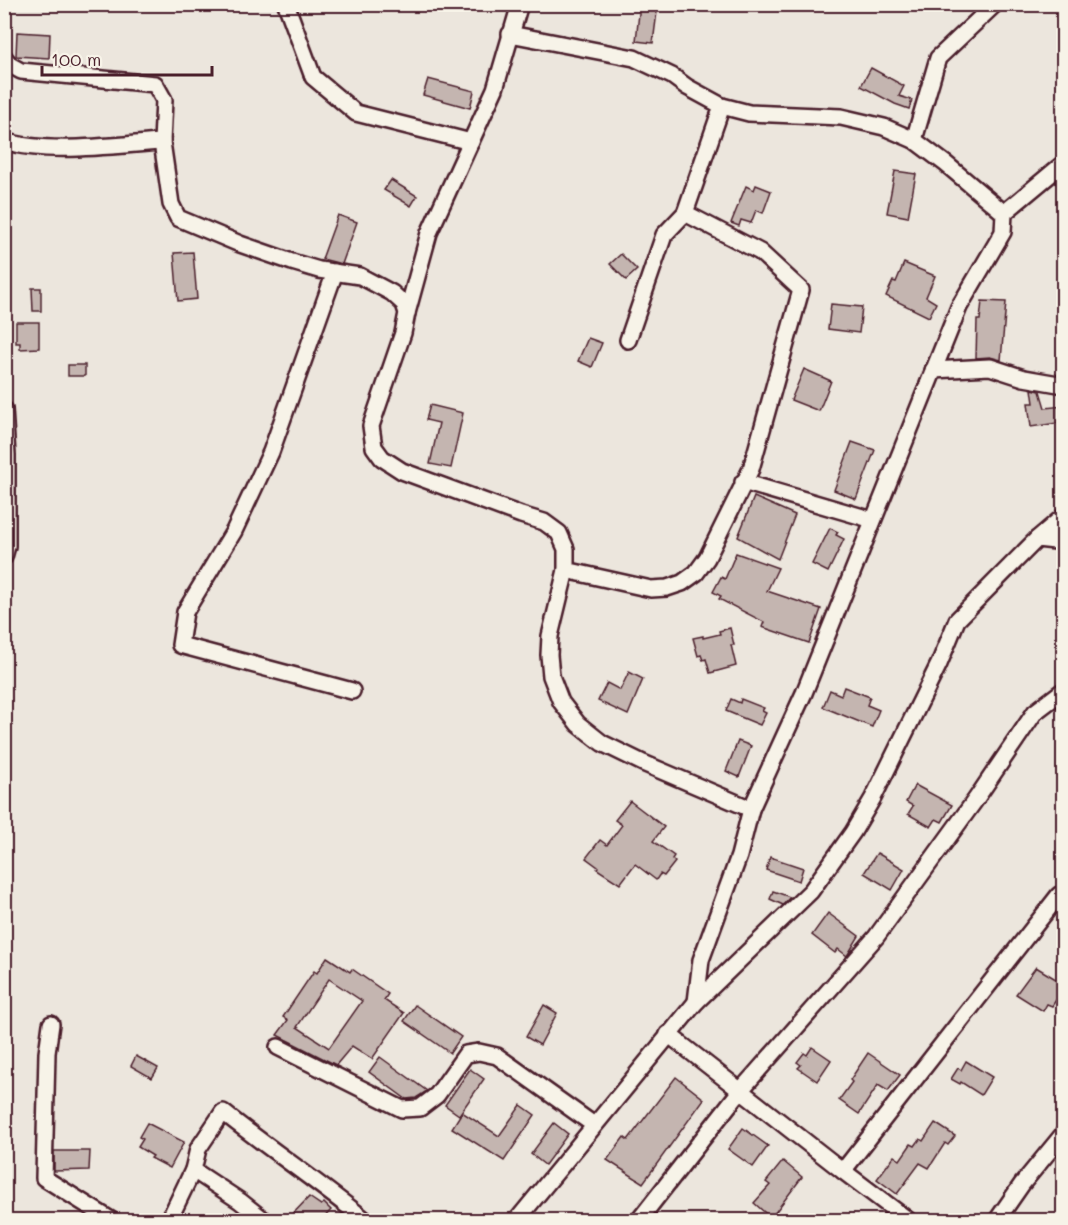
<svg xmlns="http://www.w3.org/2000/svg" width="1068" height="1225" font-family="Mali,sans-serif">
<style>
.building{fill:#c4b5b0;stroke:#4a1f2b;stroke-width:1.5;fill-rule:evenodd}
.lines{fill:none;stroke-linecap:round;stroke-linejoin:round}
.minor-casing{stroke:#4a1f2b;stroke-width:20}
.minor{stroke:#f7f3e8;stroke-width:15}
</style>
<rect width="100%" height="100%" fill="#ece6dd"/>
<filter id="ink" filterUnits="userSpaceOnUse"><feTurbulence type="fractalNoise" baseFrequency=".0167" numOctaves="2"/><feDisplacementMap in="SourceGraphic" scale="12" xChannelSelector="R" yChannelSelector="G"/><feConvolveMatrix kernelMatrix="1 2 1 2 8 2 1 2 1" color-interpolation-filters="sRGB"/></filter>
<g filter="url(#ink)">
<g class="building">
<path d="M640,4H658L653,43L636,41Z"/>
<path d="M17,32L50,34L49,58L16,56Z"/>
<path d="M871,68L904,86L899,96L912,100L909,109L895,104L861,86Z"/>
<path d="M428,79L474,91L470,108L423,95Z"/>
<path d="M895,171L916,174L908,217L887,213Z"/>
<path d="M391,180L417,196L411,206L384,190Z"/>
<path d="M756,185L771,191L763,213L756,210L751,223L741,220L739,226L731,223L746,186L754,190Z"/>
<path d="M338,215L357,222L342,264L322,259Z"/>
<path d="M193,252L197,299L178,301L174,253Z"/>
<path d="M621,254L637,270L626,280L610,264Z"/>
<path d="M904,263L935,276L926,297L936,303L929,317L886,296L893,281L896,282Z"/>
<path d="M32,288H41V311H33Z"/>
<path d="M982,301L1006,302L1001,360L990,357L976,358L977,320H980Z"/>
<path d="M831,304L862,307L859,333L828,329Z"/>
<path d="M16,322H39V348L20,349V343H16Z"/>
<path d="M588,338L602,343L592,367L578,361Z"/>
<rect x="68" y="365" width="17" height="11"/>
<path d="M804,369L831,381L819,411L791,400Z"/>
<path d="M1032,389L1040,391L1045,408L1064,406V422L1031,427L1028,403H1034Z"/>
<path d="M430,405L463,413L451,468L430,464L439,423L426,420Z"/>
<path d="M852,442L875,450L856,499L834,490Z"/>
<path d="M754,497L795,515L778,559L738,537Z"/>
<path d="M830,528L838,532L836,535L844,539L828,572L812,564Z"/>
<path d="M736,553L778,568L767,591L821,609L809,643L762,627L764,622L719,599L721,596L713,592L721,577L725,579Z"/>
<path d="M730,628L734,645H731L736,666L710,673L706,659L703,660L701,655L698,656L693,638L703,636V638L720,634L719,631Z"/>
<path d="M629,672L643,679L628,715L598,701L607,683L620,690Z"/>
<path d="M844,687L870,697L867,705L879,710L872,727L823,707L830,690L841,695Z"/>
<path d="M731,699L740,703L741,699L764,708L762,711L766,713L760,725L726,711Z"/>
<path d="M738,741L751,746L739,777L726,771Z"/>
<path d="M915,785L952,805L942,822L936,819L931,827L908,814L913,806L906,802Z"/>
<path d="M630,801L664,827L653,841L674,856L672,859L675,862L664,876L660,874L656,880L635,864L620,884L597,869L598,867L586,858L600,840L607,845L622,825L615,820Z"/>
<path d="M877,853L904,869L892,890L864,873Z"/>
<path d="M770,857L803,868L799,881L766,870Z"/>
<path d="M773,891L790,897L783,905L770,899Z"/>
<path d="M828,913L859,936L847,956L838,949L835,953L812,935Z"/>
<path d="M327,957L350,972L352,969L388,994L384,1000L404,1013L372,1059L352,1046L336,1065L277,1035L288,1020L283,1017L314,971L317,973ZM329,979L362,1001L329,1048L297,1027Z"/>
<path d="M1036,967L1064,984V988L1052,1006L1047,1004L1043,1011L1016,994Z"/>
<path d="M415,1005L461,1037L450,1053L404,1021Z"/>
<path d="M544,1005L557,1013L540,1045L526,1037Z"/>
<path d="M812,1047L831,1060L817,1081L798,1068L801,1065L797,1062L804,1053L807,1055Z"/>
<path d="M868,1053L900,1075L888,1091L878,1085L859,1114L839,1100L852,1082L850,1080Z"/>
<path d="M136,1056L158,1068L152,1078L131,1066Z"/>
<path d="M380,1057L427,1091L416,1098L406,1099L369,1072Z"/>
<path d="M966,1061L992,1077L981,1095L961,1082L960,1084L951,1079L958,1068L961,1070Z"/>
<path d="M470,1069L484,1079L459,1115L445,1105Z"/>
<path d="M676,1077L704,1099L643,1183L607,1160L624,1137L628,1140Z"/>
<path d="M521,1105L535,1115L504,1161L452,1128L462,1112L499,1136Z"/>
<path d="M147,1123L184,1142L170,1168L151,1158L153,1156L138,1147L143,1139L139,1137Z"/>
<path d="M554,1123L568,1134L545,1165L531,1154Z"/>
<path d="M935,1123L955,1136L948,1145L945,1143L929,1168L920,1163L897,1194L877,1179L894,1156L900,1160L911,1144L915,1146L920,1139L923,1141Z"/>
<path d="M743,1128L768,1146L753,1167L728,1149Z"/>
<path d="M54,1151H90L89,1170L54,1171Z"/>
<path d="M783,1161L802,1177L771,1218L754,1203L770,1185L766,1182Z"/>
<path d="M309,1197L321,1205L324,1203L331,1210L321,1221H286Z"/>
</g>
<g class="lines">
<g class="minor-casing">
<g id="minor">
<path d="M286,4L313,77L356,113L471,142"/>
<path d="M510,34L634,58L672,76L687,87L722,106L749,113L841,117L884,127L914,140L946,164L1004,213"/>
<path d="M4,57L10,65L21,71L155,84L164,100L162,142L171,204L178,218L240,244L292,262L319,270L360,276L392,293L404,304L407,313L403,333L371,426L374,447L382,458L402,471L521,515L544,522L559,533L566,549V570L550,636L549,655L551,676L561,702L578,724L602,743L643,763L751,809"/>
<path d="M914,140L938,58L995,4"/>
<path d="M4,141C48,155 115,145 162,142"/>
<path d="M335,272L271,452L234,531L185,612L180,645L352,691"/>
<path d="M407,313L429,233L495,89L520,4"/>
<path d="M628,340L664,235L685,213L722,106"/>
<path d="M933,370L990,367L1024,378L1064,385"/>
<path d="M4,409L7,455V546L4,557"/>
<path d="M743,482L873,520"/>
<path d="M1037,539L1064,542"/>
<path d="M566,570L651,589L667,588L682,583L696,573L707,558L751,469L801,290L760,252L685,213"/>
<path d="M696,1002L701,960L739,856L751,809L804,693L959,307L1003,232L1004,213L1064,163"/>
<path d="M51,1024L47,1053L44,1178L111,1220"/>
<path d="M668,1034L843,1171L1059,895"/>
<path d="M278,1047L402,1109L420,1108L437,1095L466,1054L479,1052L497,1056L594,1125"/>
<path d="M193,1170L240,1201L264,1220"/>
<path d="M843,1171L908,1220"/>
<path d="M169,1220L193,1170L198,1149L223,1112C269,1149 319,1182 365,1220"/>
<path d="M517,1220L696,1002L811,891L853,832L873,798L939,664L957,620L1037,539L1064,516"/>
<path d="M639,1220L740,1091L876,937L976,799L1035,712L1064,690"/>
<path d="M997,1220L1022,1184L1064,1133"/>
</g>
</g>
<use href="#minor" class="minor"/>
</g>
</g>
<rect width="1068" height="1225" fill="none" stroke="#f7f3e8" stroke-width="24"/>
<rect x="12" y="12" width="1044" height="1201" fill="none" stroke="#4a1f2b" stroke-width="2" filter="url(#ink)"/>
<path d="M42 66v9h170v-9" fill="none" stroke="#4a1f2b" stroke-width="3"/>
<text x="51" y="66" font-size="18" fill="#4a1f2b" stroke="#f7f3e8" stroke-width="4.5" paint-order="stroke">100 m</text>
</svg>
